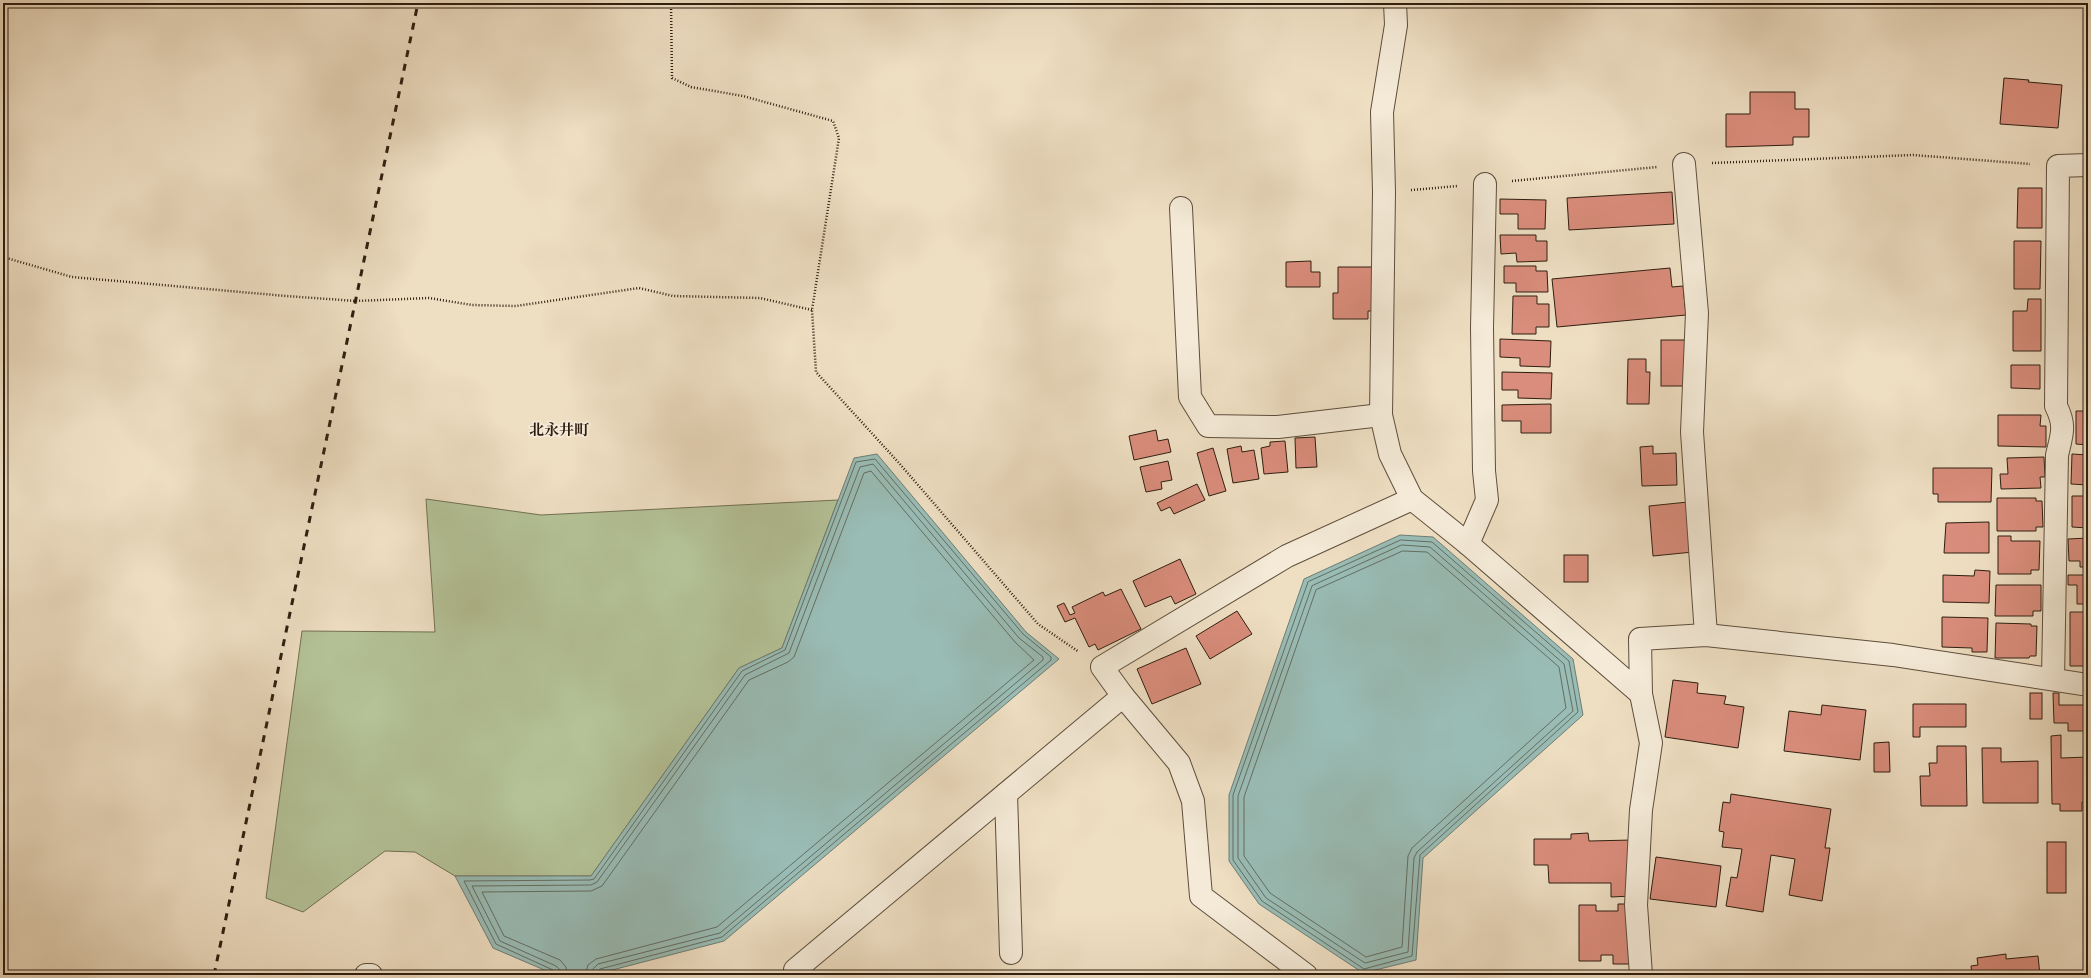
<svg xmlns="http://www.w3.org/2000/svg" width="2091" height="978" font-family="'Gentium Book Plus','Noto Serif JP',serif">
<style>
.green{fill:#b4c297;stroke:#717054}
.water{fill:#99bcb5;stroke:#6e7d73}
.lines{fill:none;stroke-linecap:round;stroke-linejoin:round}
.shore{stroke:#646d62;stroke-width:1}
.building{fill:#da8d7c;stroke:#2e1e10}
.street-casing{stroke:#5e4e3c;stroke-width:24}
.path{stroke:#2e1e10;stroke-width:2.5;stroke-dasharray:1 2;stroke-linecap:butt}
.street{stroke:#f4ead7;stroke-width:22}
.rail{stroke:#2e1e10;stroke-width:3;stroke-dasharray:7 7;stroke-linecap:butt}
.labels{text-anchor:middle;stroke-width:3.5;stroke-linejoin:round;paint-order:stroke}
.neighbourhood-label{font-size:15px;font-weight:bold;fill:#2e1e10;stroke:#f4ead7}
</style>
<rect width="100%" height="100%" fill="#eedec2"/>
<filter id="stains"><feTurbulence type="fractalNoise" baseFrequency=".005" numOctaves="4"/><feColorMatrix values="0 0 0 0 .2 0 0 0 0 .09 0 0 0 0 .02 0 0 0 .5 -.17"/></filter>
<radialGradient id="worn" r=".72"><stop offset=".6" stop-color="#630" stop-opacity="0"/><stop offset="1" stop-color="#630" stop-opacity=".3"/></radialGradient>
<path class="green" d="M426,499L541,515L838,500L782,648L739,668L591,876H455L415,852L385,851L303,912L266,898L302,631L435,632Z"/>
<g class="water">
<path d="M877,454L1026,632L1059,659L724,941L593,975H556L493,948L455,876H591L739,668L782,648L854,458Z"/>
<path d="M1400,535L1433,537L1573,659L1583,715L1423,858L1416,960L1363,973L1259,904L1229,861V795L1304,579Z"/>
</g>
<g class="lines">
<g class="shore">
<path d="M1401,540L1432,542L1569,661L1578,712L1420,855L1412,956L1364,969L1262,901L1233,860V795L1308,582Z"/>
<path d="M1402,545L1430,547L1564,664L1573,711L1417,852L1414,858L1408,952L1365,963L1266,898L1238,858V796L1312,586Z"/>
<path d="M1403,551L1427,552L1559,667L1566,708L1412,848L1408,856L1402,947L1366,957L1270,893L1244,856V797L1316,590Z"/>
<path d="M556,975L553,970L496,944L464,881L590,880L594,879L742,671L785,650L856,462L875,459L1023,634L1051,657V660L722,937L600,969L596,975"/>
<path d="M561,975L560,970L556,966L500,941L472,886L591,885L597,882L745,675L789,653L860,467L873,464L1019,638L1043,657V660L720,933L598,964L593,969L591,975"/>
<path d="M567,975L566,967L560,960L504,936L482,892L591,891L602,886L749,680L788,662L794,657L864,473L871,471L1015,642L1034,660L717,927L596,959L588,965L585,975"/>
</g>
</g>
<g class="building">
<path d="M2004,78L2029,80L2028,82L2062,85L2058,128L2000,124Z"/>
<path d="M1750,92H1795V109H1809V137H1793V145L1726,147V114H1750Z"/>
<path d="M2018,188H2042V228H2017Z"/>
<path d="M1672,192L1674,224L1569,230L1567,198Z"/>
<path d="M2086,196H2088V228H2085Z"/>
<path d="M1500,199L1546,200L1545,229H1518V214H1500Z"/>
<path d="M1500,235H1536V241H1547V261L1517,262L1516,253L1501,254Z"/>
<path d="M2014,241H2041L2040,289H2014Z"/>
<path d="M1311,261V272H1320V287H1286V262Z"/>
<path d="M1504,266H1536V271H1547L1548,292H1516V283H1504Z"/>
<path d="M1338,267H1376L1375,311H1368V319H1333V293H1338Z"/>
<path d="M1670,268L1672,287L1683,286L1686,315L1557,327L1552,279Z"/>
<path d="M1513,296H1537V304H1549V327H1536V334H1512Z"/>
<path d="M2028,299H2041V351H2013V311H2027Z"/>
<path d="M1500,339L1551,341L1550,367L1520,366V358L1500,357Z"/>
<rect x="1661" y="340" width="24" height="46"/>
<path d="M1628,359H1646V372H1650L1649,404H1627Z"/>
<path d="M2011,365H2040V389L2011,388Z"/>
<path d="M1502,372L1552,373L1551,399L1518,398V390H1502Z"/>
<path d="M1551,404V433H1521V421H1502V405Z"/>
<path d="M2076,411H2088V445L2076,444Z"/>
<path d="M1998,415H2041L2040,426H2046V447L1998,446Z"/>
<path d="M1156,430L1158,441L1168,439L1171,452L1134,460L1129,436Z"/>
<path d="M1315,437L1317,467L1296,468L1295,438Z"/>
<path d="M1285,441L1288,472L1264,474L1261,448L1270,446V442Z"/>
<path d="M1241,446L1242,452L1254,450L1259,479L1233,483L1227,449Z"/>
<path d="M1653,446V454L1676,453L1677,485L1642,486L1640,447Z"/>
<path d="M1213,448L1226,491L1209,496L1197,453Z"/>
<path d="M2072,454L2088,455V485L2071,484Z"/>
<path d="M2044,457L2045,477H2040L2041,488L2001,489L2000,474H2008L2007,458Z"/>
<path d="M1168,461L1172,480L1161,482L1162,489L1146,492L1140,467Z"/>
<path d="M1933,468H1992L1991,502H1938V494H1933Z"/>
<path d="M1197,484L1205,500L1174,514L1170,507L1161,511L1157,503Z"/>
<path d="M2072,496H2088V528L2072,527Z"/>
<path d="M1997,498H2036V501H2042L2043,527H2036V531H1997Z"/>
<path d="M1688,502L1693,552L1653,556L1649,506Z"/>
<path d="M1989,522V553H1944L1946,523Z"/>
<path d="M1998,536H2011V541H2040L2039,570H2031V574H1998Z"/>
<path d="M2088,538V567H2080V561H2069L2068,539Z"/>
<rect x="1564" y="555" width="24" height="27"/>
<path d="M1180,559L1196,594L1175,604L1171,596L1145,607L1133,581Z"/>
<path d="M1975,570L1990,571L1989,603L1943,602V575L1974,576Z"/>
<path d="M2068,575H2088V604H2077V585H2068Z"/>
<path d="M1996,585H2041V611H2033V616H1995Z"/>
<path d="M1121,589L1141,629L1098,650L1095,644L1089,647L1075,618L1065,622L1057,606L1064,603L1070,615L1075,613L1072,607L1103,592L1105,596Z"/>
<path d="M1237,611L1252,634L1210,659L1196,636Z"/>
<path d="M2070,612H2088V659H2084V666H2070Z"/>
<path d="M1942,617L1988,618L1987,652H1972V648L1942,647Z"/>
<path d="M1996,623L2031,624V626H2037L2036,656H2030L2029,658H1995Z"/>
<path d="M1186,648L1201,684L1152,704L1137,669Z"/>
<path d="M1673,680L1698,683L1697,693L1726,696L1724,704L1744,707L1738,748L1665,737Z"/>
<rect x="2030" y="693" width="12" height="26"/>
<path d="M2053,693H2059V705H2088V731H2068V723H2054Z"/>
<path d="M1913,704H1966V727H1920V737H1913Z"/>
<path d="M1822,705L1866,710L1860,760L1784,751L1789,711L1821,715Z"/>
<path d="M2061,735V758L2088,757V802H2082V811H2060V804H2052L2051,736Z"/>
<path d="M1889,742L1890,772H1874V743Z"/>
<path d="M1937,746H1966L1967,806H1921L1920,776H1930L1929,763H1937Z"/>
<path d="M1982,748H2001V762L2038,761V803H1983Z"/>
<path d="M1731,794L1831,809L1825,848H1830L1822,901L1789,895L1795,859L1771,855L1763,912L1726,906L1731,877L1737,878L1742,849L1722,847L1724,832L1719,831L1723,802L1730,803Z"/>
<path d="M1588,833L1589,841L1632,840V896L1611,897V883H1549L1548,865H1534V839H1571V834Z"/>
<rect x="2047" y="842" width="19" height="51"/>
<path d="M1656,857L1721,866L1716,907L1650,899Z"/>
<path d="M1618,904H1633V964H1613V955H1601V961H1579V905H1596V911H1618Z"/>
<path d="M2006,954V959L2038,956L2040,975H1972L1971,966L1978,965L1977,958Z"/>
</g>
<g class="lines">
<g class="street-casing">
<g id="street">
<path d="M1395,3L1396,25L1382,112L1384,192L1381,415L1390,454L1412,499L1468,544L1641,694"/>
<path d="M1684,164L1697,313L1692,432L1706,635"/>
<path d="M1181,208L1190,397L1208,426L1278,427L1381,415"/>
<path d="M1468,544L1487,500L1484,471L1482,328L1485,184"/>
<path d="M2053,679L2057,455C2062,434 2066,426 2056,406L2058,166L2088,165"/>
<path d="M1006,794L1011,953"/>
<path d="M795,970L1123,696"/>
<path d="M366,975H371"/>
<path d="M1306,975L1201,896L1193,801L1179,763L1123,696L1102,667L1287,556L1412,499"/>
<path d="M1641,975L1636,905L1641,810L1651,743L1641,694L1640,639L1706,635L1893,655L2088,685"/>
</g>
</g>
<g class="path">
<path d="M671,3L672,78L691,87L743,96L833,121L839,138L812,310L816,372L899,463L1038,624L1079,652"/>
<path d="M1712,163L1913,155L2030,164"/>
<path d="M1512,181L1657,167"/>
<path d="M1411,190L1458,186"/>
<path d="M3,257L72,277L286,296L356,301L429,298L472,305L516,306L639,288L673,296L760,298L812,310"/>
</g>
<use href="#street" class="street"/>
<path class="rail" d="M214,975L418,3"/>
</g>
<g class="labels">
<g class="neighbourhood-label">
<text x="559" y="435">北永井町</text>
</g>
</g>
<rect width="2091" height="978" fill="none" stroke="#eedec2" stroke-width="16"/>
<rect x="4" y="4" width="2083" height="970" fill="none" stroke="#2e1e10" stroke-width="2"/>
<rect x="8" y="8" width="2075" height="962" fill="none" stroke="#2e1e10"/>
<rect width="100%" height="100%" filter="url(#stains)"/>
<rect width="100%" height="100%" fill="url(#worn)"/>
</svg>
